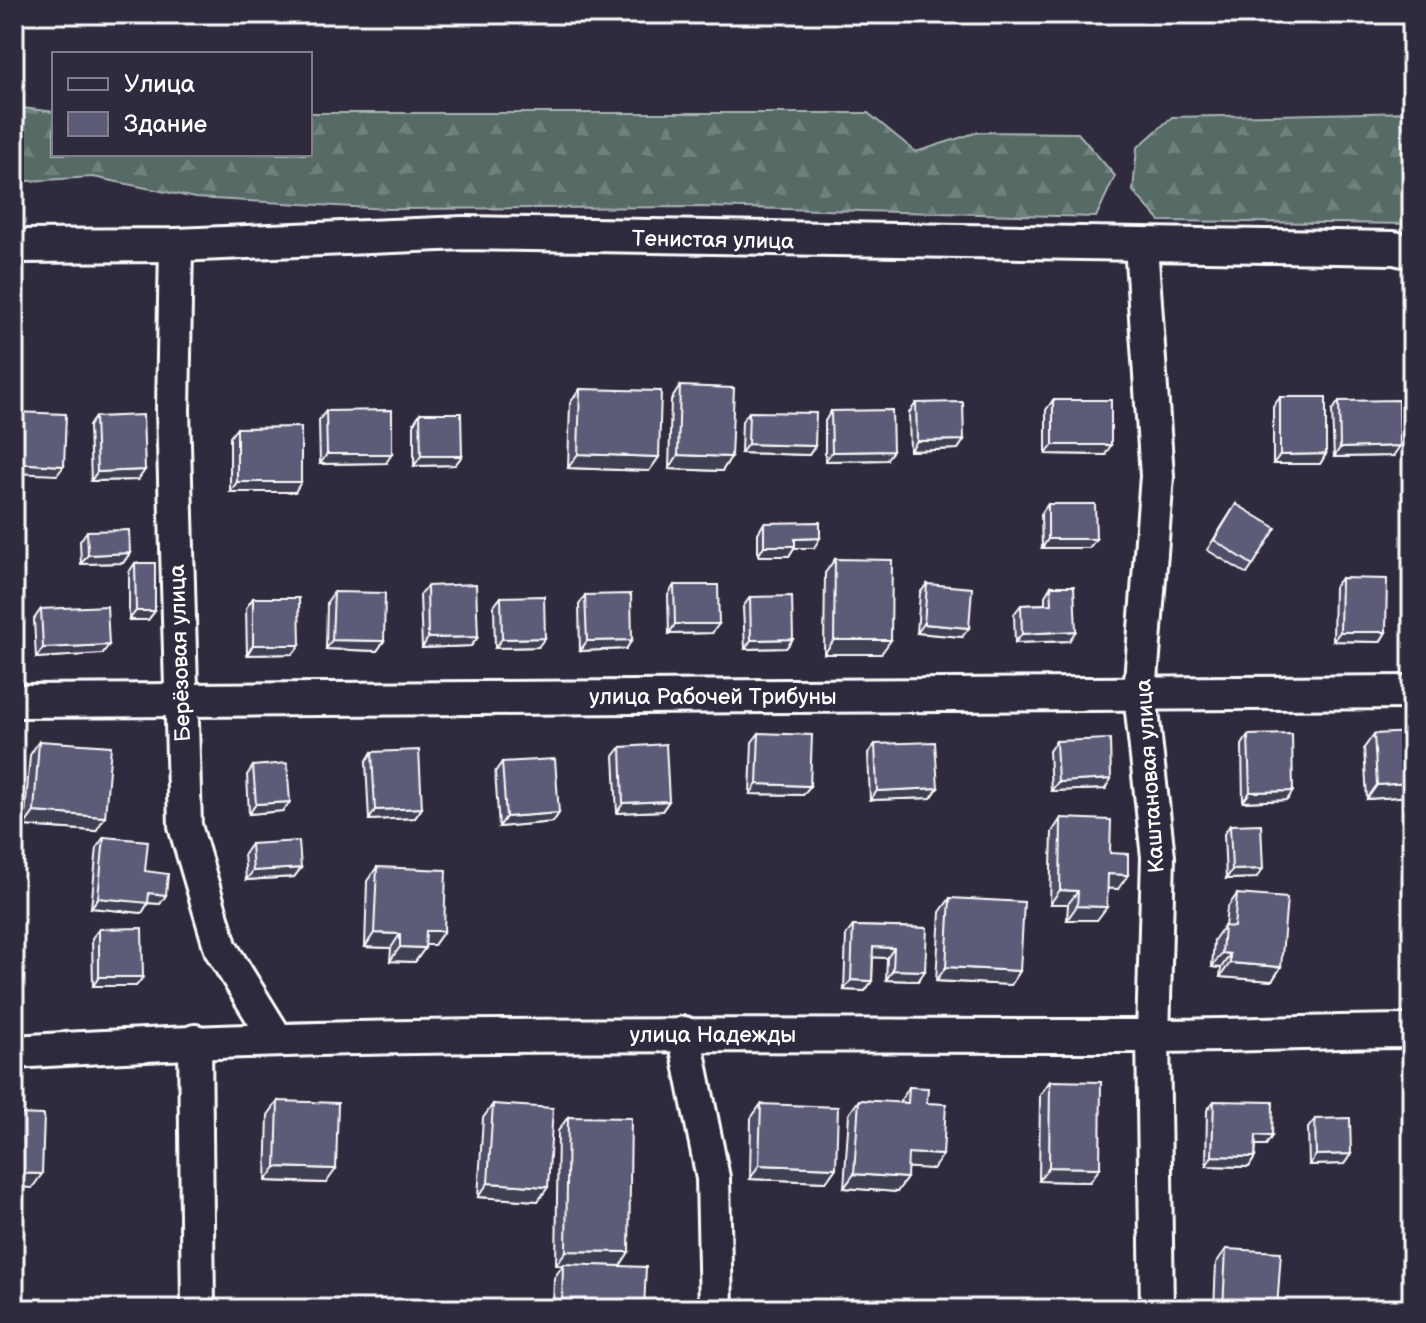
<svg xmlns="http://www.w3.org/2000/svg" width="1426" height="1323" font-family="'Balsamiq Sans',sans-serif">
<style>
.forest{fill:url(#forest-firs);stroke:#aab5b2;stroke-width:2}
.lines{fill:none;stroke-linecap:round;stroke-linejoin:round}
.street-casing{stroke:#fff;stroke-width:38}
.street{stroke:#2f2a3d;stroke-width:32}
.wall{fill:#4f4e67;stroke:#fff;stroke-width:2}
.shaded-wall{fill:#404054;stroke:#fff;stroke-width:2}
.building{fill:#5c5b78;stroke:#fff;stroke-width:2}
.labels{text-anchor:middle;stroke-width:7;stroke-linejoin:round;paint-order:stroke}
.street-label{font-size:22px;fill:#fff;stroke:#2f2a3d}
</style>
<defs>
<pattern id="forest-firs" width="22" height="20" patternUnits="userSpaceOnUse" patternTransform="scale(2)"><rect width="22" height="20" fill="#566b66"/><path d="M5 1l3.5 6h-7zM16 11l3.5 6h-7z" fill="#6f817d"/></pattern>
</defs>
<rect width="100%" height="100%" fill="#2f2a3d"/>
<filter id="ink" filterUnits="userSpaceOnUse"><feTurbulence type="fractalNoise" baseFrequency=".0125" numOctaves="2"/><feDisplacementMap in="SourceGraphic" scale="16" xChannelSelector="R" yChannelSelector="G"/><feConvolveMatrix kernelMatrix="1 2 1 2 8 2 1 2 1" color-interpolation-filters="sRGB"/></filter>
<g filter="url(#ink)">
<g class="forest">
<path d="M14,107L54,112V154H310V113H868L916,152L978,132L1078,133L1115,176L1096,217L701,207L387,209L195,198L93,177L14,182Z"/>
<path d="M1412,112V224L1160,221L1133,191L1137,148L1172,117Z"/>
</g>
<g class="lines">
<g class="street-casing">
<g id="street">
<path d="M176,245L173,410L185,826L221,949L277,1040"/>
<path d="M1141,245L1157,476L1140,693L1158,857L1153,1036L1157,1309"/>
<path d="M14,246L176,245L464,233L1394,248L1412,252"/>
<path d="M14,701L1412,692"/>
<path d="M684,1033L713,1178L716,1309"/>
<path d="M195,1041L198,1309"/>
<path d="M14,1052C393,1028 773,1037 1152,1036C1239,1036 1325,1031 1412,1031"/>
</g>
</g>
<use href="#street" class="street"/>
</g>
<g class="wall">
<path d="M680,386L731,457L722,471L669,469L671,400Z"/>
<path d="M580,389L659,457L649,471L568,468L570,403Z"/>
<path d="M1280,397L1326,454L1320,464H1273V407Z"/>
<path d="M1053,400L1105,455L1046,454V410Z"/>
<path d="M1339,401L1393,456L1334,457L1332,411Z"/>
<path d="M916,403L964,440L958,449L910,451L909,413Z"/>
<path d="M326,411L386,463L320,464L319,420Z"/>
<path d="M831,411L886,460L825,461V421Z"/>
<path d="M749,412L815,446L809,455L741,453L742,421Z"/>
<path d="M420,413L462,456L455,465L414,466V423Z"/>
<path d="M95,417L138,480L91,481L89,426Z"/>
<path d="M237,428L295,492H230V437Z"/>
<path d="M1048,504L1096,539L1089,548H1042L1041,514Z"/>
<path d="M1236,504L1253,565L1247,574L1207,550Z"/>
<path d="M764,523L814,548H794L789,556H758V533Z"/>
<path d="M87,531L130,553L123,563L81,564L80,541Z"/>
<path d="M835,559L881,654H824L825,573Z"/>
<path d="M135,563L155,611L148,620H129V572Z"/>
<path d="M1341,578L1386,632L1380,642L1333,641L1334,587Z"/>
<path d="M927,584L962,637L917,633L920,593Z"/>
<path d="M674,585L712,633L669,634L668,595Z"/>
<path d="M427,586L478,637L471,646L422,648L420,595Z"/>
<path d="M1051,586L1069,641L1015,643L1014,614L1021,605L1045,604V596Z"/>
<path d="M334,592L384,641L377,651L326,649L327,602Z"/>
<path d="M1412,594V633H1409Z"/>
<path d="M585,595L632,640L626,649L580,651L579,605Z"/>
<path d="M501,597L538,647L495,648L494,606Z"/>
<path d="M750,597L793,639L786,648L745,649L743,607Z"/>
<path d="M253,598L300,645L293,654L247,655L246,608Z"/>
<path d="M41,609L102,654L36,658L34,619Z"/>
<path d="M759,733L810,786L803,795L750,794L752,742Z"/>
<path d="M1374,734L1412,796L1367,799L1364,748Z"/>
<path d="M1248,735L1293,791L1287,800L1243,802L1242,745Z"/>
<path d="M39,741L96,831L24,826L30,755Z"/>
<path d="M1056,741L1105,789L1051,791L1049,751Z"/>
<path d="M875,744L938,788L931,798L870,800L868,753Z"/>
<path d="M621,747L669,801L662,811L617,813L614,756Z"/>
<path d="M372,752L422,808L415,818L369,820L366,762Z"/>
<path d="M502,762L559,813L553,822L499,827L495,772Z"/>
<path d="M253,766L283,811L249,814L247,775Z"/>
<path d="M1061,818L1110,853L1118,889L1108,888L1097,920H1067L1068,904H1050L1052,832Z"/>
<path d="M1230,825L1256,878L1226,879L1224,834Z"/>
<path d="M104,837L145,871L166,895L160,904L148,903L142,913L91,908L97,847Z"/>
<path d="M251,844L301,868L294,877L246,880L244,854Z"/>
<path d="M377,867L444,931L434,945H425V948L415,962L390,961L391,948L365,947L367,881Z"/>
<path d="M1237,894L1281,967L1272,981L1220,977L1221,968L1212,967L1214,940L1224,926H1225L1227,908Z"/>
<path d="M950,898L1020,971L1011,985L936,981L940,912Z"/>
<path d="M853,926L927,928L918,981L886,980L887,958L873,957L872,981L865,991L844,990L846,935Z"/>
<path d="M99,929L143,977L136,986H93L92,938Z"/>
<path d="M1050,1081L1090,1182L1039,1181L1040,1095Z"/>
<path d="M909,1087L927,1103L933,1169L907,1167L897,1192L844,1188L849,1114L859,1100L899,1103Z"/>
<path d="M278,1101L326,1183L266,1181L268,1115Z"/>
<path d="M1214,1101L1272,1136L1266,1145H1256L1255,1157L1249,1167L1206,1166L1207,1110Z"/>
<path d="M493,1104L548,1187L538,1201L478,1197L483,1118Z"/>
<path d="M761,1104L836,1168L826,1182L750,1179L751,1118Z"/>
<path d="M568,1117L620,1266L644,1309H553L554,1278L563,1265H556L558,1131Z"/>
<path d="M1315,1119L1351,1154L1344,1164L1309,1165L1308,1128Z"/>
<path d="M1226,1249L1277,1309H1214L1216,1263Z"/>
</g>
<g class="shaded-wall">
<path d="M964,440L958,449L910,451L917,441Z"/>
<path d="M748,444L815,446L809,455L741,453Z"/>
<path d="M1053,445H1111L1105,455L1046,454Z"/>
<path d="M1400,446L1393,456L1334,457L1340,448Z"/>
<path d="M893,451L886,460L825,461L832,452Z"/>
<path d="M327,454H392L386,463L320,464Z"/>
<path d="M578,454L659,457L649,471L568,468Z"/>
<path d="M1326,454L1320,464H1273L1280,455Z"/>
<path d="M678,455L731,457L722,471L669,469Z"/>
<path d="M421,456H462L455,465L414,466Z"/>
<path d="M14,463L64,466L57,475L14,473Z"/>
<path d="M145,470L138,480L91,481L97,472Z"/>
<path d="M237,482H301L295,492H230Z"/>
<path d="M820,538L814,548H794L789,556H758L764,546L795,539Z"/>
<path d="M1048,539H1096L1089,548H1042Z"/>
<path d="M130,553L123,563L81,564L88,555Z"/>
<path d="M136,611H155L148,620H129Z"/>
<path d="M675,624H719L712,633L669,634Z"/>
<path d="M924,624L969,628L962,637L917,633Z"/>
<path d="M1076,631L1069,641L1015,643L1022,634Z"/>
<path d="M1340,632H1386L1380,642L1333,641Z"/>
<path d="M478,637L471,646L422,648L428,638Z"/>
<path d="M545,638L538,647L495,648L502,639Z"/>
<path d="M793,639L786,648L745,649L751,640Z"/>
<path d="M332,640L384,641L377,651L326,649Z"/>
<path d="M632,640L626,649L580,651L587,641Z"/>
<path d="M834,640H891L881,654H824Z"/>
<path d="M109,645L102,654L36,658L43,648Z"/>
<path d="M253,645H300L293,654L247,655Z"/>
<path d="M1111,779L1105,789L1051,791L1058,782Z"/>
<path d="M1412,783V796L1367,799L1377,785Z"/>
<path d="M757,784L810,786L803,795L750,794Z"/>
<path d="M938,788L931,798L870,800L877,791Z"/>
<path d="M1293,791L1287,800L1243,802L1250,792Z"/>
<path d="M669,801L662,811L617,813L623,803Z"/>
<path d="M290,802L283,811L249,814L256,804Z"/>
<path d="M422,808L415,818L369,820L375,810Z"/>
<path d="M34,812L105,817L96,831L24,826Z"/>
<path d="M559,813L553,822L499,827L506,817Z"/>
<path d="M301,868L294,877L246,880L253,871Z"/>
<path d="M1263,869L1256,878L1226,879L1232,870Z"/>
<path d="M1108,874L1128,875L1118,889L1098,888Z"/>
<path d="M1060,890L1078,891L1068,904H1050Z"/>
<path d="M149,893L166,895L160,904L148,903L142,913L91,908L98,898Z"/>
<path d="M1077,906L1107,907L1097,920H1067Z"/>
<path d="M426,931H444L434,945H416Z"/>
<path d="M374,933L400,934L391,948L365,947Z"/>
<path d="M400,947L425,948L415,962L390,961Z"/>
<path d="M873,947L894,948L887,958L866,957Z"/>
<path d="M1222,953L1230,954L1221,968L1212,967Z"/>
<path d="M1230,963L1281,967L1272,981L1220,977Z"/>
<path d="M946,967L1020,971L1011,985L936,981Z"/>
<path d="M893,970L925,971L918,981L886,980Z"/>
<path d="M99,977H143L136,986H93Z"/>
<path d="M851,980L872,981L865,991L844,990Z"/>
<path d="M1256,1135L1272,1136L1266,1145H1249Z"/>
<path d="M908,1153L943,1155L933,1169L898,1167Z"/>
<path d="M1351,1154L1344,1164L1309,1165L1316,1155Z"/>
<path d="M1212,1156L1255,1157L1249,1167L1206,1166Z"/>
<path d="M759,1165L836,1168L826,1182L750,1179Z"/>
<path d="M276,1167L336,1169L326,1183L266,1181Z"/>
<path d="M1049,1167L1100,1168L1090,1182L1039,1181Z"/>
<path d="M14,1173L42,1174L32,1188L14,1187Z"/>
<path d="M854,1174L907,1178L897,1192L844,1188Z"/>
<path d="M488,1183L548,1187L538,1201L478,1197Z"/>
<path d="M566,1251L629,1252L620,1266L556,1265Z"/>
</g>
<g class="building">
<path d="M680,386L734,388L731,457L678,455Z"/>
<path d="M580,389L661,391L659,457L578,454Z"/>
<path d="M1280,397H1326V454L1280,455Z"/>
<rect x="1053" y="400" width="58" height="45"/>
<path d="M1399,400L1400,446L1340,448L1339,401Z"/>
<path d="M963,402L964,440L917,441L916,403Z"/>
<path d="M392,410V454H327L326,411Z"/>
<path d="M892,410L893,451L832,452L831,411Z"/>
<path d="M14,412L66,414L64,466L14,463Z"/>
<path d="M749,412L816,413L815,446L748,444Z"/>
<path d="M420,413H461L462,456H421Z"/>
<path d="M143,415L145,470L97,472L95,417Z"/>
<path d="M301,427V482H237V428Z"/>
<path d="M1048,504H1095L1096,539H1048Z"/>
<path d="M1236,504L1276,528L1253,565L1214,540Z"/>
<path d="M820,522V538L795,539V546H764V523Z"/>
<path d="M129,530L130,553L88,555L87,531Z"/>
<path d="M835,559L892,560L891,640H834Z"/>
<path d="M135,563H155V611H136Z"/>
<path d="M1341,578L1387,579L1386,632H1340Z"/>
<path d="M476,584L478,637L428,638L427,586Z"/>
<path d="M927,584L972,588L969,628L924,624Z"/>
<path d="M674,585H718L719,624H675Z"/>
<path d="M1051,586H1074L1076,631L1022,634L1021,605L1052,604Z"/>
<path d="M334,592L385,593L384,641L332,640Z"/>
<path d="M631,594L632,640L587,641L585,595Z"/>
<path d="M544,596L545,638L502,639L501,597Z"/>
<path d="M792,596L793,639L751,640L750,597Z"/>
<path d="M253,598H299L300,645H253Z"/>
<path d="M107,606L109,645L43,648L41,609Z"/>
<path d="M1412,732V783L1377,785L1374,734Z"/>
<path d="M759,733L812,735L810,786L757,784Z"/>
<path d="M1292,734L1293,791L1250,792L1248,735Z"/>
<path d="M1110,739L1111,779L1058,782L1056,741Z"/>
<path d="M39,741L111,746L105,817L34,812Z"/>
<path d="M935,742L938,788L877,791L875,744Z"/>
<path d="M666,744L669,801L623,803L621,747Z"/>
<path d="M419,750L422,808L375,810L372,752Z"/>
<path d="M555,759L559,813L506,817L502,762Z"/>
<path d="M287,763L290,802L256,804L253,766Z"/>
<path d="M1061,818L1111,820L1110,853L1128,854V875L1108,874L1107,907L1077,906L1078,891L1060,890Z"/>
<path d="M1261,824L1263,869L1232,870L1230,825Z"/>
<path d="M104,837L148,841L145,871L168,874L166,895L149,893L148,903L98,898Z"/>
<path d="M299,841L301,868L253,871L251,844Z"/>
<path d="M377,867L446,870L444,931H426L425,948L400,947V934L374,933Z"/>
<path d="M1237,894L1287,898L1281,967L1230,963V954L1222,953L1224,926L1234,927Z"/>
<path d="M950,898L1024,902L1020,971L946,967Z"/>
<path d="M853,926L927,928L925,971L893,970L894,948L873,947L872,981L851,980Z"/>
<path d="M142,928L143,977H99V929Z"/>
<path d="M1050,1081L1101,1082L1100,1168L1049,1167Z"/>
<path d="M909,1087L928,1088L927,1103L946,1104L943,1155L908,1153L907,1178L854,1174L859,1100L908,1103Z"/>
<path d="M278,1101L338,1103L336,1169L276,1167Z"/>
<path d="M1214,1101L1273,1102L1272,1136L1256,1135L1255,1157L1212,1156Z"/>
<path d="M493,1104L553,1108L548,1187L488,1183Z"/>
<path d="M761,1104L838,1107L836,1168L759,1165Z"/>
<path d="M14,1114L44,1115L42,1174L14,1173Z"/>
<path d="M568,1117L631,1118L629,1252L566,1251Z"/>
<path d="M1350,1118L1351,1154L1316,1155L1315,1119Z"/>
<path d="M1226,1249L1281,1252L1277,1309H1223Z"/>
<path d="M563,1264L646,1267L644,1309H562Z"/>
</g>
</g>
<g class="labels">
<g class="street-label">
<text transform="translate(713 239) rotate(1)" y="8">Тенистая улица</text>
<text transform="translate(179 653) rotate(-92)" y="8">Берёзовая улица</text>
<text x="713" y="704">улица Рабочей Трибуны</text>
<text transform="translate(1149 776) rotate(-94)" y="8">Каштановая улица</text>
<text x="713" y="1042">улица Надежды</text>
</g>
</g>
<rect width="1426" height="1323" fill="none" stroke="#2f2a3d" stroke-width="48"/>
<rect x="24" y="24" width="1378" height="1275" fill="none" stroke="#fff" stroke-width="3" filter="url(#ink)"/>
<rect x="52" y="52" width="260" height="104" fill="#2f2a3d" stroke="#827f8b" stroke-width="2"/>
<rect x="68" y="78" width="40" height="12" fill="#2f2a3d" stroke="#827f8b" stroke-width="2"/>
<text x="124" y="92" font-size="24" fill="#ffffff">Улица</text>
<rect x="68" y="112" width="40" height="24" fill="#5c5b78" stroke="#827f8b" stroke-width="2"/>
<text x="124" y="132" font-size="24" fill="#ffffff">Здание</text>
</svg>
